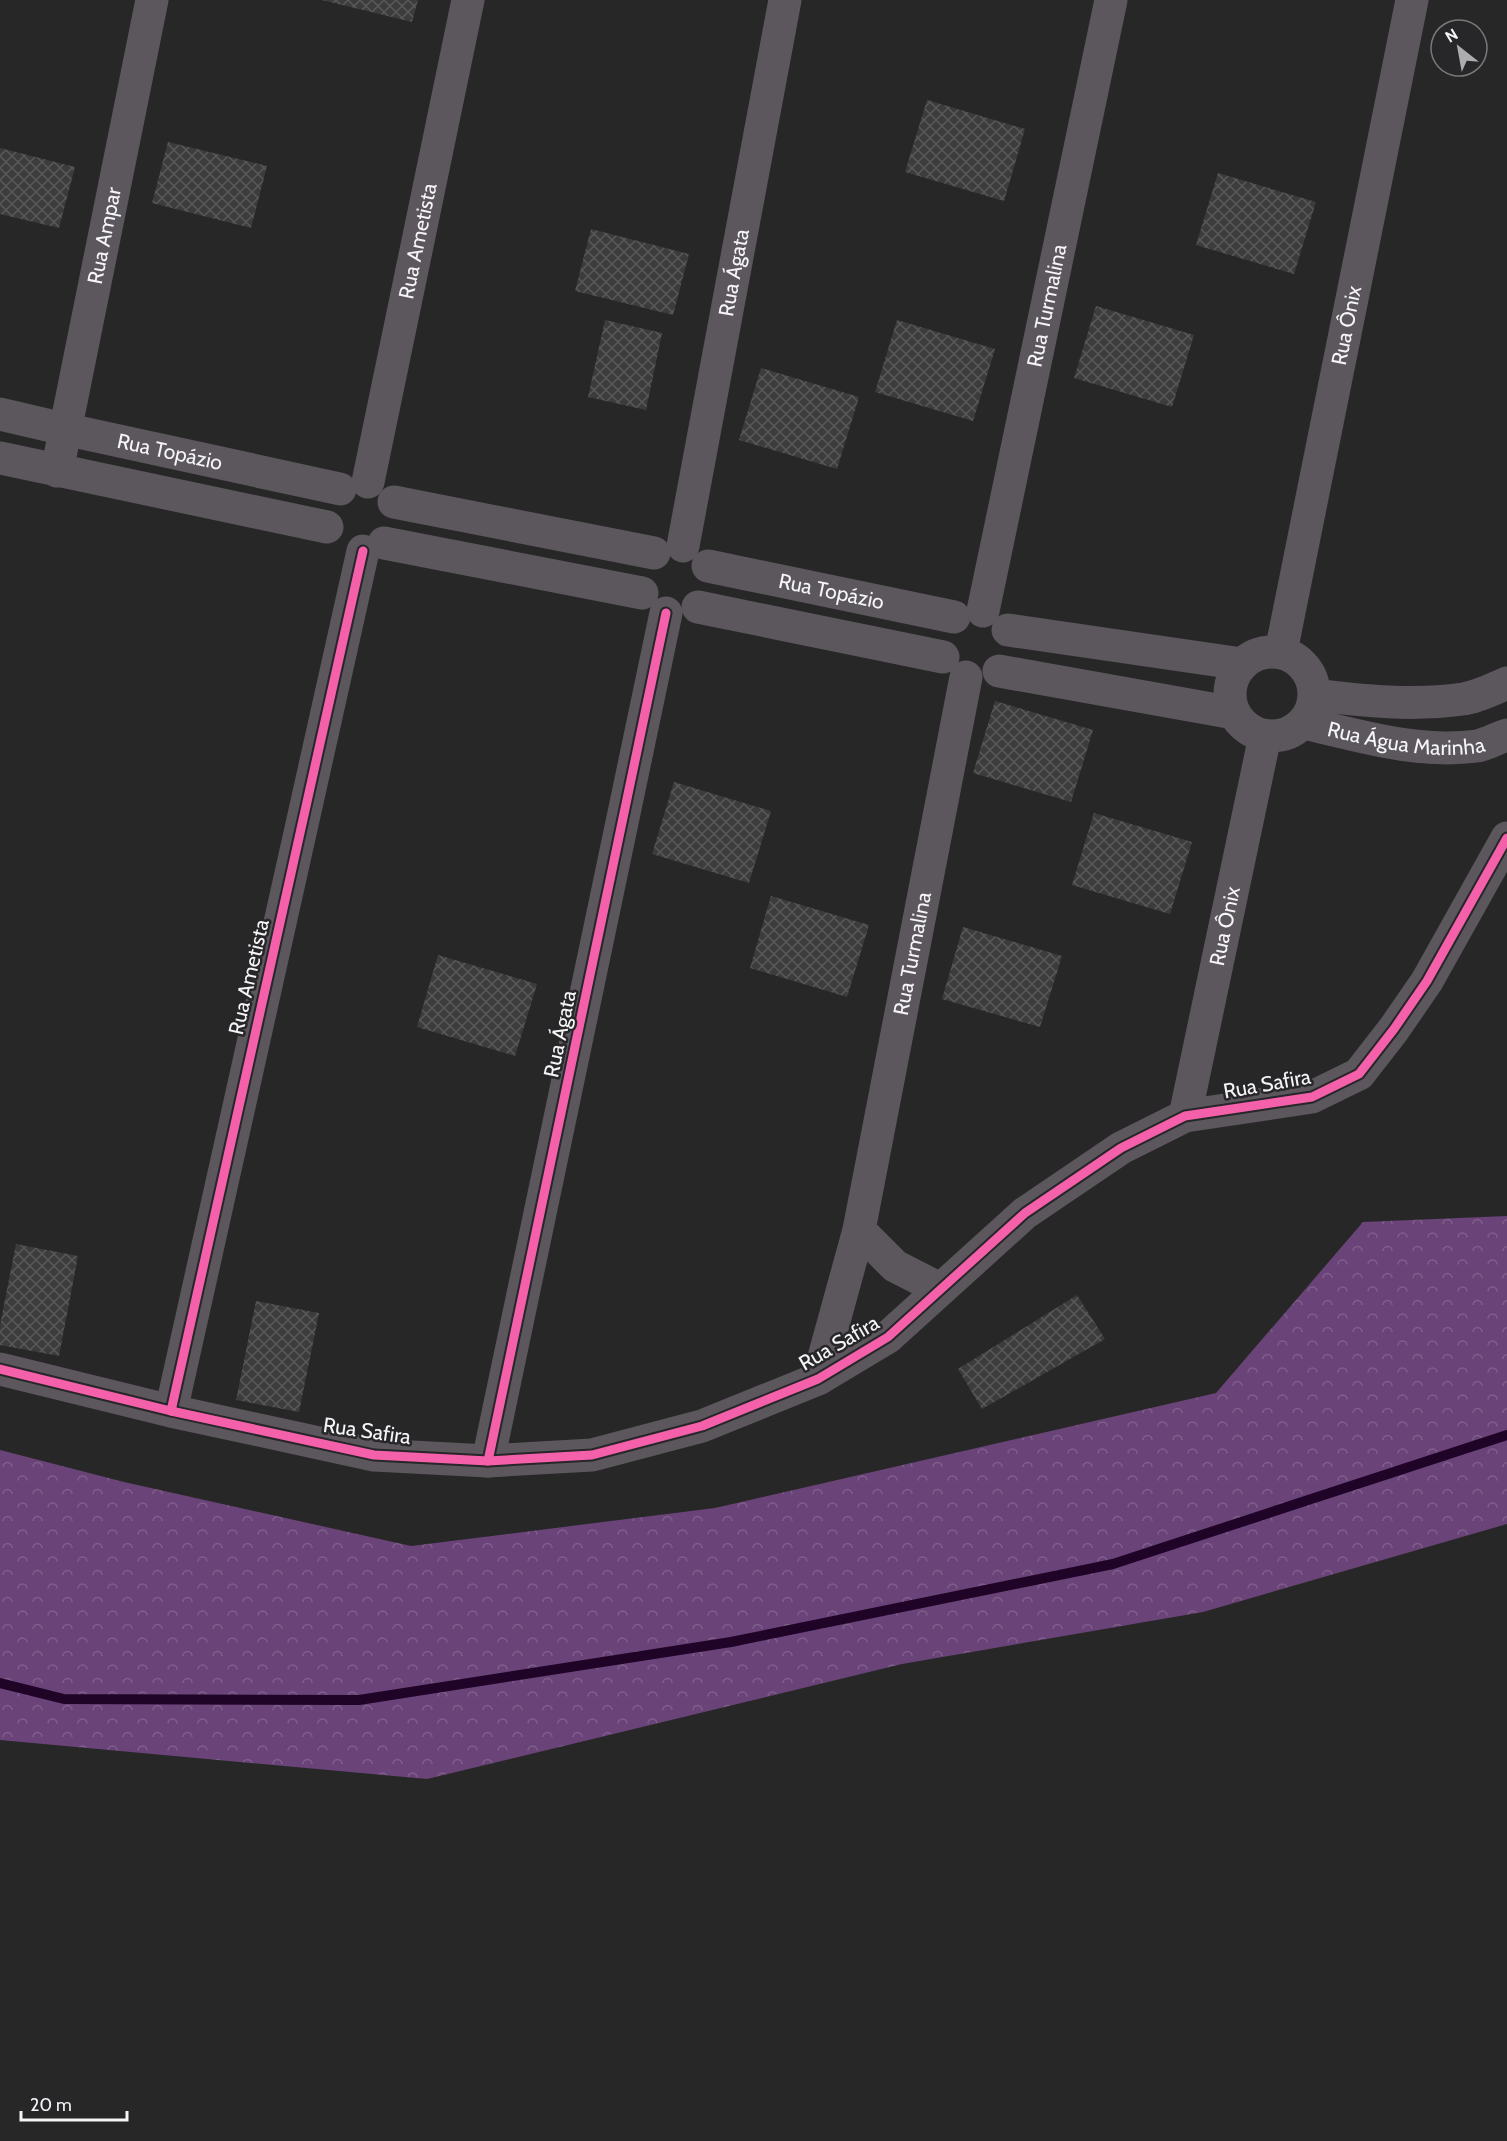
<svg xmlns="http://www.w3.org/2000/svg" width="1507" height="2141" font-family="Cabin,sans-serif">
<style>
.forest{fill:url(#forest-crowns)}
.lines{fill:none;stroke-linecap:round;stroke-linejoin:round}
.stream{stroke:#1f0428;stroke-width:10}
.building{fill:url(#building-cross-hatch)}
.minor{stroke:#5c565d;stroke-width:33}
.cycleway-casing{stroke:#272628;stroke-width:13}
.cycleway{stroke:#f560ab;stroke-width:9}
.labels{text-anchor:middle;stroke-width:5;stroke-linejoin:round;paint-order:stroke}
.street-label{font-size:21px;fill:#f5f4f6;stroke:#272628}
</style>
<defs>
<pattern id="forest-crowns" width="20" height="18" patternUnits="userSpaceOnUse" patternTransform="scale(1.5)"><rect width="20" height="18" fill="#6a4378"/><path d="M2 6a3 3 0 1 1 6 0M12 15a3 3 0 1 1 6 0" fill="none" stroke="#805f8c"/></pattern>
<pattern id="building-cross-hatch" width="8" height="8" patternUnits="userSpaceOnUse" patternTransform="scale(1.5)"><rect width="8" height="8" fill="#3c3c3c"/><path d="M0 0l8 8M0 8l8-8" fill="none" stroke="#595959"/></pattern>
</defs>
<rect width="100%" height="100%" fill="#272727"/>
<path class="forest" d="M1507,1216V1524L1203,1612L902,1664L427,1779L0,1740V1450L124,1482L411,1546L715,1508L1216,1393L1363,1222Z"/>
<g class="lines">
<path class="stream" d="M0,1683L64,1699L359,1700L731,1642L1113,1564L1507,1435"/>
</g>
<g class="building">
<path d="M322,0H418L412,22Z"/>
<path d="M927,100L1025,129L1004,201L905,172Z"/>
<path d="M168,142L267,166L251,228L152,203Z"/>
<path d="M0,148L75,167L59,228L0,214Z"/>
<path d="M1218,173L1316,202L1294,274L1196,245Z"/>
<path d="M591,229L689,254L673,315L575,291Z"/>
<path d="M1096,306L1194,335L1172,407L1074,378Z"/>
<path d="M605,320L662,333L646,410L588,397Z"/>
<path d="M897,320L995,349L973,421L875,392Z"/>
<path d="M761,368L859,397L837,469L739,440Z"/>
<path d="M995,701L1093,730L1071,802L973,773Z"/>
<path d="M674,782L771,811L749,883L652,854Z"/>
<path d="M1094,813L1192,842L1170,914L1072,885Z"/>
<path d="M771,896L869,925L847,997L750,968Z"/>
<path d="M963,927L1062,956L1040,1027L942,999Z"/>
<path d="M438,955L537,984L515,1056L417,1027Z"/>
<path d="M16,1244L78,1256L59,1356L0,1345V1325Z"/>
<path d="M1077,1295L1105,1339L982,1409L958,1369Z"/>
<path d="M256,1301L319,1313L299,1412L236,1400Z"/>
</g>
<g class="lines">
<g class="minor">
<path id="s1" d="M0,414L64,429L340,489"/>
<path d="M0,458L327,527"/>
<path id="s2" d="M57,471L152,0"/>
<path id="s3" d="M368,482L468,0"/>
<path d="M394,502L654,553"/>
<path d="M384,543L642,593"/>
<path id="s4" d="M683,546L785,0"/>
<path id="s5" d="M708,566L954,617"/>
<path d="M698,607L943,657"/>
<path id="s6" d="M983,611L1111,0"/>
<path d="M1008,630L1242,664"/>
<circle cx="1272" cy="694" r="42"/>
<path id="s7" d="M1281,652L1412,0"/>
<path d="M999,671L1234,713"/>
<path d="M1315,695C1363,701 1414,706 1463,699C1478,697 1493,689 1507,683"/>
<path id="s8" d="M1304,723C1360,736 1419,754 1477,746C1487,744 1497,738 1507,735"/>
<path id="s9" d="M1185,1116L1265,736"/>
<path d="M859,1230L895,1266L940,1289"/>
<path d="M0,1369L171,1411L374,1455L488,1461L592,1455L702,1426L818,1379L888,1337L1025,1213L1121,1148L1185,1116L1312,1097L1359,1074L1394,1029L1427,981L1507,838"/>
<path id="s10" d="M818,1379L859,1230L966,677"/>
<path d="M171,1411L363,551"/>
<path d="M488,1461L666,613"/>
</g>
<g class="cycleway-casing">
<g id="cycleway">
<path d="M0,1369L171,1411L374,1455L488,1461L592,1455L702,1426L818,1379L888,1337L1025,1213L1121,1148L1185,1116L1312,1097L1359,1074L1394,1029L1427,981L1507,838"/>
<path d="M171,1411L363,551"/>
<path d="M488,1461L666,613"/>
</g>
</g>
<use href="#cycleway" class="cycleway"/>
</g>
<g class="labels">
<g class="street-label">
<text dy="7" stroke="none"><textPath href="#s2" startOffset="240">Rua Ampar</textPath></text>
<text dy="7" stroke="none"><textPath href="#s3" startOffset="246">Rua Ametista</textPath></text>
<text dy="7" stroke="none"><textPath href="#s4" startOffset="278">Rua Ágata</textPath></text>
<text dy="7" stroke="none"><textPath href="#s6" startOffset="312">Rua Turmalina</textPath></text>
<text dy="7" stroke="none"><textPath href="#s7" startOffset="333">Rua Ônix</textPath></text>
<text dy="7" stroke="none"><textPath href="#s1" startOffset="174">Rua Topázio</textPath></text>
<text dy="7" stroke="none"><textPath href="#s5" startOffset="126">Rua Topázio</textPath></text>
<text dy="7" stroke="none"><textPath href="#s8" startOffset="104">Rua Água Marinha</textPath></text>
<text dy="7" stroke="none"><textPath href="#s9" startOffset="194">Rua Ônix</textPath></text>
<text dy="7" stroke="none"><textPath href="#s10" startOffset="436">Rua Turmalina</textPath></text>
<text transform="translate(249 977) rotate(-77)" y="7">Rua Ametista</text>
<text transform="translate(560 1034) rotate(-78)" y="7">Rua Ágata</text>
<text transform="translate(1267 1084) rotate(-10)" y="7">Rua Safira</text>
<text transform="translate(839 1343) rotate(-30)" y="7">Rua Safira</text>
<text transform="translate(367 1431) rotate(8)" y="7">Rua Safira</text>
</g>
</g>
<g transform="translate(1459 48) rotate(329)"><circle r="28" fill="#272628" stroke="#79787a" stroke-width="1.5"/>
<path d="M0-4.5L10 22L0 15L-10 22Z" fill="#adacae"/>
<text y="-9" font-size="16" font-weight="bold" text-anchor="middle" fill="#f5f4f6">N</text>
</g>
<path d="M21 2111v9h106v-9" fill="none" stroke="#f5f4f6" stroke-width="3"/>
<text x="30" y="2111" font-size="18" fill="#f5f4f6" stroke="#272628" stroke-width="4.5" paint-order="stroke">20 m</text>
</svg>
